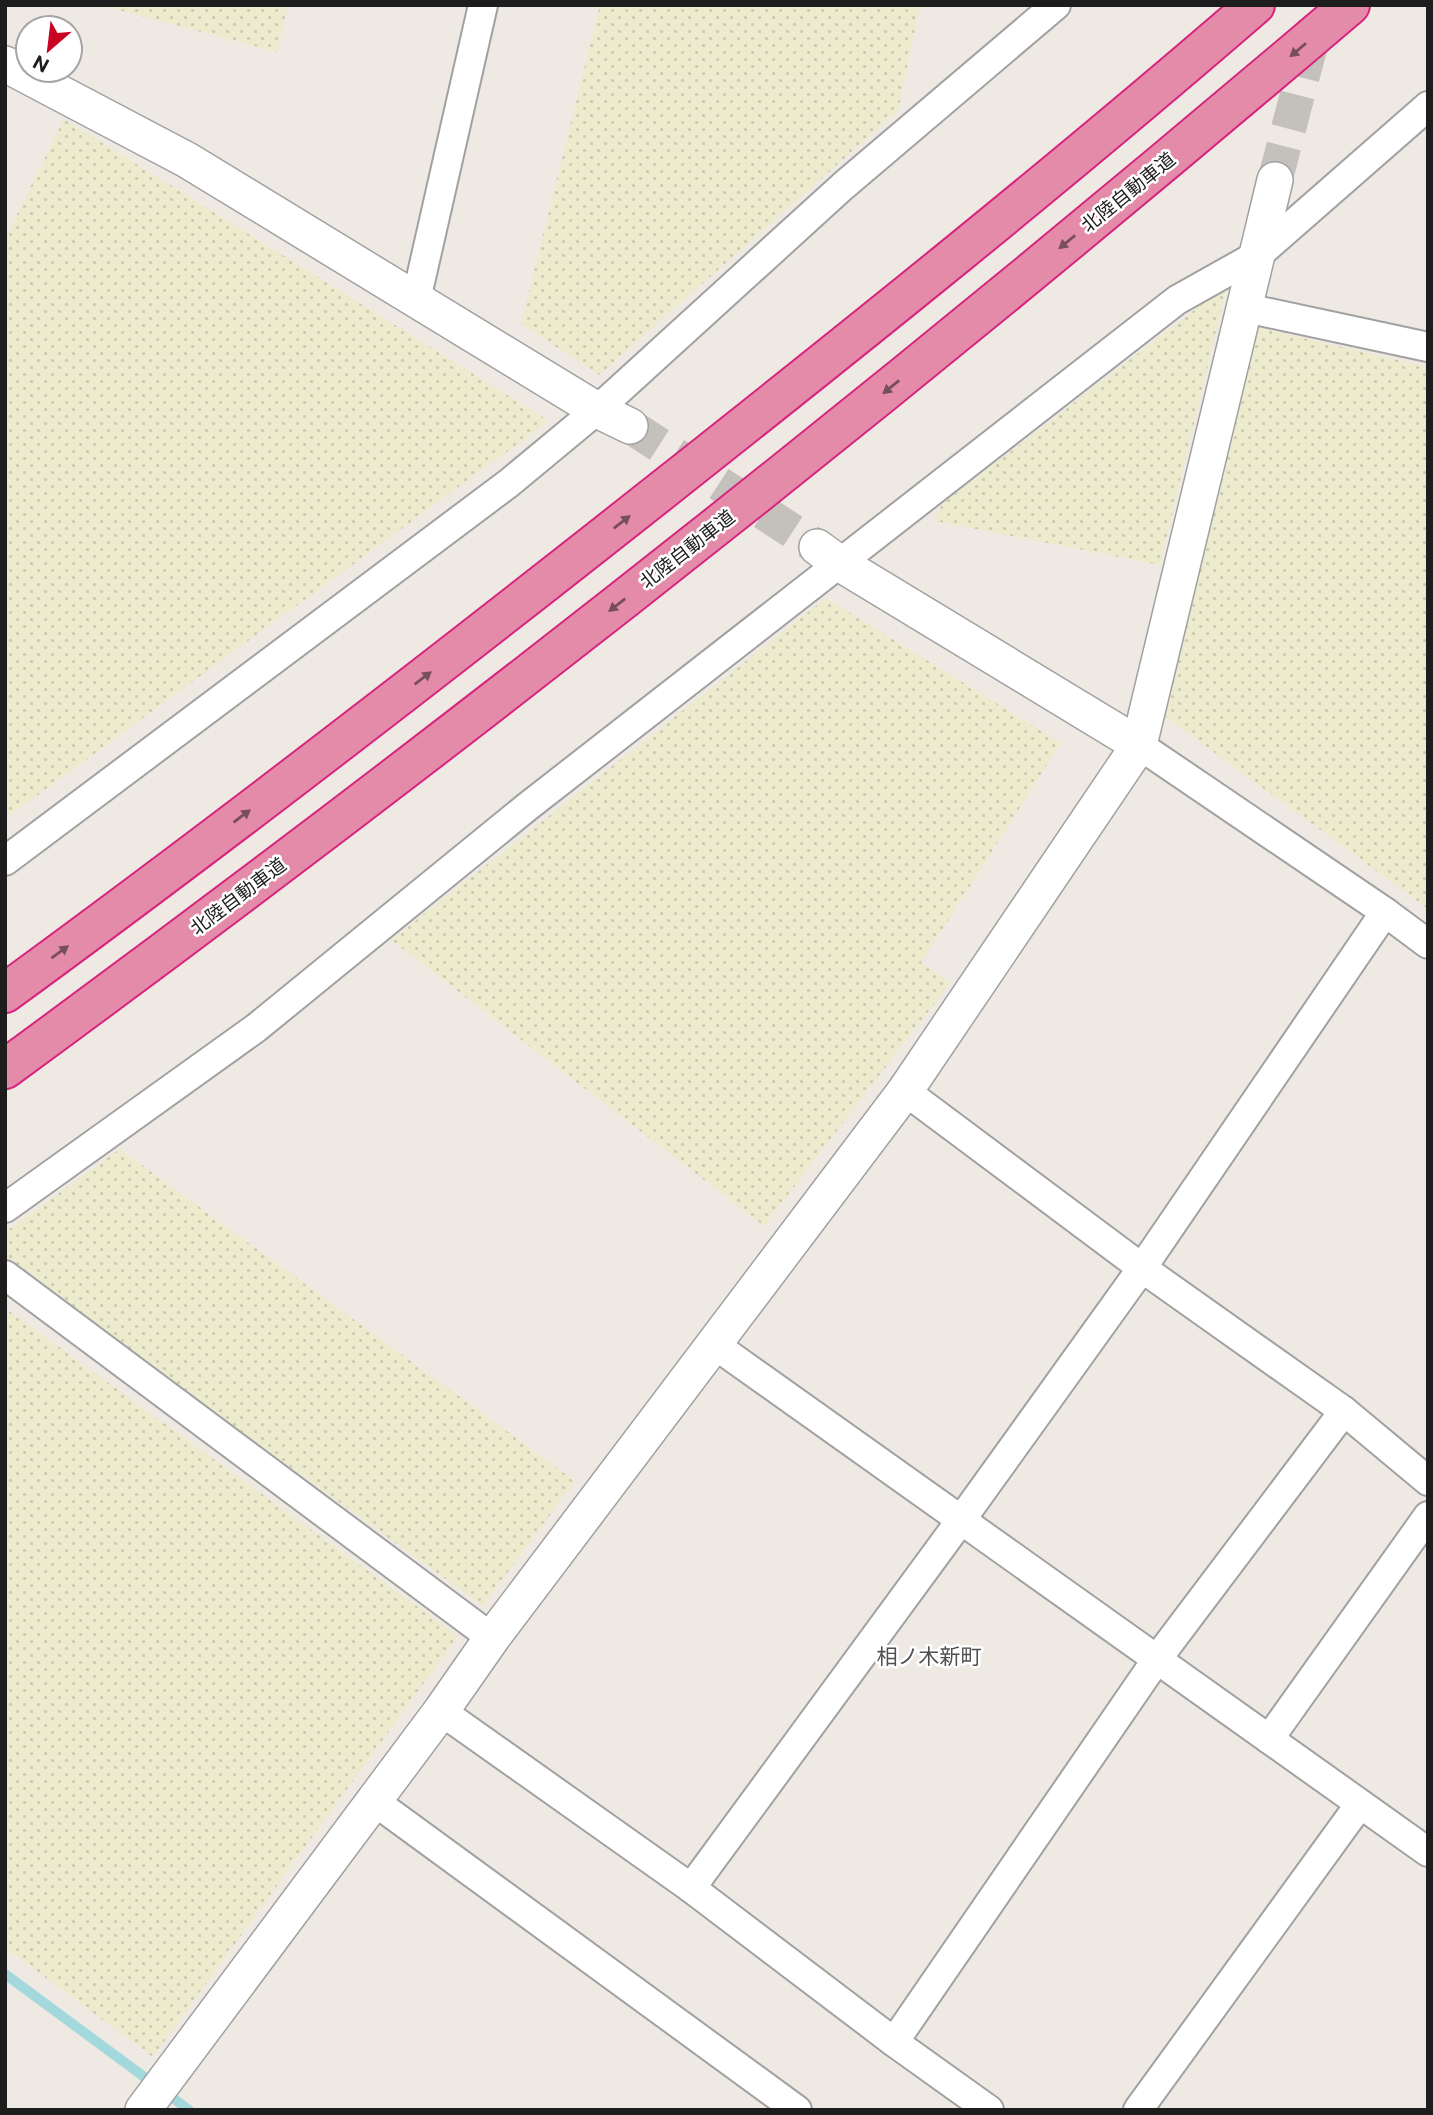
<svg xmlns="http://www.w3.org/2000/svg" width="1433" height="2115" font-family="'Public Sans','Noto Sans JP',sans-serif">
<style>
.farmland{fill:url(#farmland-dots)}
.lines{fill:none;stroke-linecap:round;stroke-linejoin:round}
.stream{stroke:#a3d8dc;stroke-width:10}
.tertiary-tunnel{stroke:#c4c0bb;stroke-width:35;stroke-dasharray:35 18;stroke-linecap:butt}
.minor-casing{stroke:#a1a1a1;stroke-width:32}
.tertiary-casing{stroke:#a1a1a1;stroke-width:38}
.motorway-casing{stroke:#d7257e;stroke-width:42}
.minor{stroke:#fff;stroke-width:28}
.tertiary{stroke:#fff;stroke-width:35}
.motorway{stroke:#e58baa;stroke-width:38}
.oneway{fill:#774e5c}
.labels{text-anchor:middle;stroke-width:5;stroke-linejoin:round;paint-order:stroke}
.street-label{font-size:19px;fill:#1d1d1d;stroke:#fff}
.neighbourhood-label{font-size:21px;fill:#505050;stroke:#fff}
</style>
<defs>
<pattern id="farmland-dots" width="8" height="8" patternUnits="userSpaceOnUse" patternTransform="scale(1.75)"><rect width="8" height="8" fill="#edebce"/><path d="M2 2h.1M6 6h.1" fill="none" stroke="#cbc9b0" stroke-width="1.8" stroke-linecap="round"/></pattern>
</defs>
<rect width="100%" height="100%" fill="#eee9e3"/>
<g class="farmland">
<path d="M100,5H288L277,52Z"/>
<path d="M600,5H920L898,111L599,375L521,324Z"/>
<path d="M64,119L549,421L5,819V239Z"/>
<path d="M1227,285L1160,565L935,521L942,504Z"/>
<path d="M1259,328L1428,367V909L1163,715Z"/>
<path d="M826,598L1061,743L921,963L951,982L764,1226L391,940Z"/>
<path d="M120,1149L575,1481L483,1606L5,1261V1232Z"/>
<path d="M5,1308L458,1636L153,2057L5,1948Z"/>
</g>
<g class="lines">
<path class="stream" d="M5,1974L189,2110"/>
<g class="tertiary-tunnel">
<path d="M1275,180L1316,24"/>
<path d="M630,426L817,547"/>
</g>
<g class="minor-casing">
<g id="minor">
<path d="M416,300L483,5"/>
<path d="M1246,308L1428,347"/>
<path d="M1139,745L1385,912L1428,944"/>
<path d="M5,861L509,483L597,410L843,186L1056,5"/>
<path d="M5,1208L256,1028L527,807L1177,300L1259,254L1428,106"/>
<path d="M5,1275L492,1638"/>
<path d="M715,1345L1428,1852"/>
<path d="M1344,1411L1428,1481"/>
<path d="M441,1711L691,1888L894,2042L989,2110"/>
<path d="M1269,1739L1428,1516"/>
<path d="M374,1801L797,2110"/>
<path d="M691,1888L961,1520L1142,1268L1385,912"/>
<path d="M894,2042L1157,1659L1344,1411L1142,1268L905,1091"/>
<path d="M1138,2110L1360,1804"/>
</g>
</g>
<g class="tertiary-casing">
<g id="tertiary">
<path d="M5,64L187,160L597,410L630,426"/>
<path d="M817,547L839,563L1139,745"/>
<path d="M143,2110L441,1711L492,1638L905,1091L1139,745L1275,180"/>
</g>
</g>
<g class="motorway-casing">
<g id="motorway">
<path d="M5,993C227,831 445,662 660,492C861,333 1061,173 1255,5"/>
<path d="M5,1069C466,731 915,376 1350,5"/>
</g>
</g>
<use href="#minor" class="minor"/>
<use href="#tertiary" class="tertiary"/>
<use href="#motorway" class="motorway"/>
</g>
<defs><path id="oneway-solid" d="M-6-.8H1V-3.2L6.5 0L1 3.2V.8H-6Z" transform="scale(1.75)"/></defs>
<g class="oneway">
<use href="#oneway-solid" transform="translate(1298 50) rotate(140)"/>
<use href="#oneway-solid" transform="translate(1067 242) rotate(141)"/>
<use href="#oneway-solid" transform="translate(891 387) rotate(141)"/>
<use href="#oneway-solid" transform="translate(622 522) rotate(-38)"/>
<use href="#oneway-solid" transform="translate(617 605) rotate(142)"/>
<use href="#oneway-solid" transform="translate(423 678) rotate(-37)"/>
<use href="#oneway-solid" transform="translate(242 816) rotate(-37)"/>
<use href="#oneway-solid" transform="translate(60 952) rotate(-36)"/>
</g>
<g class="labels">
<g class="street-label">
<text transform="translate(1128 192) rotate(-39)" y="7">北陸自動車道</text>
<text transform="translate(687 549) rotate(-38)" y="7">北陸自動車道</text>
<text transform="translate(238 896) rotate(-37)" y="7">北陸自動車道</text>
</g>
<g class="neighbourhood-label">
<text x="929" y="1664">相ノ木新町</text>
</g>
</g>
<rect width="1433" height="2115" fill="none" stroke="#1d1d1d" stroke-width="14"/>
<g transform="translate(49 49) rotate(208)"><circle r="33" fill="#ffffff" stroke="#a5a5a5" stroke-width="2"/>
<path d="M0-5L12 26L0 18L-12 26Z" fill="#c80221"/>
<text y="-10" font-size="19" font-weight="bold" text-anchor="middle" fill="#1d1d1d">N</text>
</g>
</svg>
